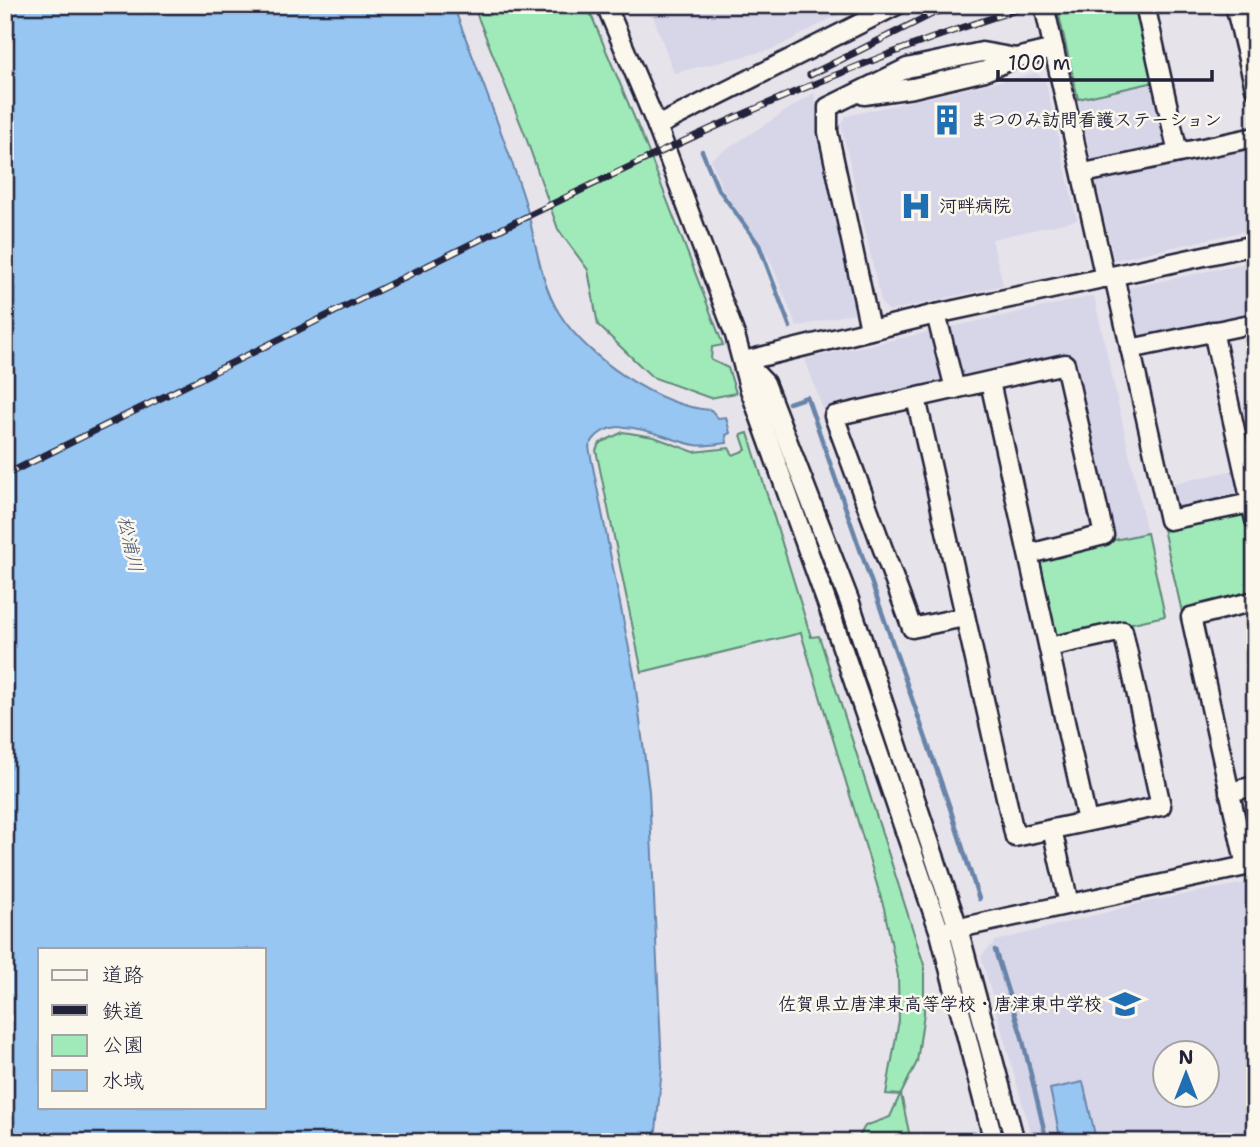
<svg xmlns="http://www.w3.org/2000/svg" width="1260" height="1147" font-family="'Shantell Sans','Klee One',sans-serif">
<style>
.built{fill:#d7d5e8;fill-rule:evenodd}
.green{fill:#a0eab9;stroke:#61867a;stroke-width:2}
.water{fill:#97c6f2;stroke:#6884a9;stroke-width:2;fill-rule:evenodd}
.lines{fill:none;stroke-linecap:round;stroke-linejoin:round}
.stream{stroke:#6884a9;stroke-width:4.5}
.minor-casing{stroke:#22223b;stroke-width:23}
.minor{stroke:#fbf7ec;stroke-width:18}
.rail-casing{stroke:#22223b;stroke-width:7}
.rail{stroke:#fbf7ec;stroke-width:4.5;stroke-dasharray:13;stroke-linecap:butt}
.labels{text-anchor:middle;stroke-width:5;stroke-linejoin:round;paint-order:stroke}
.poi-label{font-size:18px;font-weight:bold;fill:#22223b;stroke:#fbf7ec;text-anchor:start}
.water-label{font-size:19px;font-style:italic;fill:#455372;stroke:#fbf7ec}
</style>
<rect width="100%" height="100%" fill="#e6e3ea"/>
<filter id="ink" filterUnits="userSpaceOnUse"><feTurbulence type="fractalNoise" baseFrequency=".0143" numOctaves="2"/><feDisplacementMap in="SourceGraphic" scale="14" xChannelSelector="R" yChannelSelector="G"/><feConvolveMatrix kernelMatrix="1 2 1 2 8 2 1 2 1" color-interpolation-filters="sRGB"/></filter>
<g filter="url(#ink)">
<g class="built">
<path d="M658,5H856L774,49L674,73L653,16Z"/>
<path d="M1036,73L1045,79L1077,220L992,239L1003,285L890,311L882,305L841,125L846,116Z"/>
<path d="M1155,82L1170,145L1092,163L1078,99Z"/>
<path d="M814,93L860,311L797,327L770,260L721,186L711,159Z"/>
<path d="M1255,141V229L1114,260L1095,177Z"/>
<path d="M1255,261V320L1136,345L1124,289Z"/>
<path d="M1094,296L1147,533L1111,541L1071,358L824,412L805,359Z"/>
<path d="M1249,467L1255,496L1174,514L1167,485Z"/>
<path d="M1255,881V1142H1033L981,956L996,941L1142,903ZM1166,1052H1208V1094H1166Z"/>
</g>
<g class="green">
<path d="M473,5H587L645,143L723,345L712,347L711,360L728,368L736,393L710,398L652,377L598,325L588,270L558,229L524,132Z"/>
<path d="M1077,5H1138L1155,82L1078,99L1058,11Z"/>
<path d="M623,432L654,437L694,452L729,448L733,455L746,450L741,435L748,433L811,637L819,636L924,965V1013L917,1062L901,1094L911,1142H856L865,1126L890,1117L900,1095L886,1094L899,1020L898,976L884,908L801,633L642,672L596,450L600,443Z"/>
<path d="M1248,511L1255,543V596L1182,612L1163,529Z"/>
<path d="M1147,533L1165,616L1054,640L1036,557Z"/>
</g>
<g class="water">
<path d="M5,5H453C477,68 502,131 523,195C535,232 538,279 559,313C586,357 659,407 711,410L718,418L726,417L730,433L726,435L727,443C717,444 705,447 695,445C665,440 608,406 589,447L634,674L649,791L662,1067L655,1142H5ZM40,949H264V1107H40Z"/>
<path d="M1083,1082L1095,1135L1061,1142L1050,1089Z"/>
</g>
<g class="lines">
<g class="stream">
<path d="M702,151L717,187L759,245L790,327"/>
<path d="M789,403L807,397L950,808L979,899"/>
<path d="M995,950L1022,1037L1047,1142"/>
</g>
<g class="minor-casing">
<g id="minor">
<path d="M606,5L657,126L735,335L749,387L829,609L940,933L994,1142"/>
<path d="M1044,5L1105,278"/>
<path d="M1145,5L1178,153"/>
<path d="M1235,5L1255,88"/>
<path d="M864,95L913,88L985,71L1016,58L1054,49"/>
<path d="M657,126L897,5"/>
<path d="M1084,173L1255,137"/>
<path d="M1114,276L1169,520L1251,503"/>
<path d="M936,314L955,389"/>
<path d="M870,329L828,132V107L907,68L982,52L1016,58"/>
<path d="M1213,331L1255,520"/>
<path d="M1130,349L1255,323"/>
<path d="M744,361L765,383L849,600L958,928L1015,1142"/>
<path d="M744,361L936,314L1255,245"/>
<path d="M990,382L1087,821"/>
<path d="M916,398L1015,837L1161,806L1123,631L1049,647"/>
<path d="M964,617L912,628L834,416L1065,364L1104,535L1029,554"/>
<path d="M1229,792L1255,786"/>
<path d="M1052,829L1069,904"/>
<path d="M1246,866L1191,617L1255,601"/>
<path d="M950,930L1255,864"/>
</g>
</g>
<use href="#minor" class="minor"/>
<g class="rail-casing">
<g id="rail">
<path d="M810,75L934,13L959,5"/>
<path d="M5,475C160,399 314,322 469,245C653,154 836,64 1033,5"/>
</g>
</g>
<use href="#rail" class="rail"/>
</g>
</g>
<defs>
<g id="building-bare" transform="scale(2.415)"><path d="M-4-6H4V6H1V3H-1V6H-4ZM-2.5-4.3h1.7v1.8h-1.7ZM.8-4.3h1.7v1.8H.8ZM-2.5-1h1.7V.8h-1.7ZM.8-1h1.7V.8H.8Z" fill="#1f6fb2" stroke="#fbf7ec" stroke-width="2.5" paint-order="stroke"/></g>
<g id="hospital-bare" transform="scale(2.415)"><path d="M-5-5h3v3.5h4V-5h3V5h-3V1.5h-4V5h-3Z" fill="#1f6fb2" stroke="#fbf7ec" stroke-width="2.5" paint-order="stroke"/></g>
<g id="school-bare" transform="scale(2.415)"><path d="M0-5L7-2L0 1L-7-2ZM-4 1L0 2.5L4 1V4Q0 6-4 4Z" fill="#1f6fb2" stroke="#fbf7ec" stroke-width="2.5" paint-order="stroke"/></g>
</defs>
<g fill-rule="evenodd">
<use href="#building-bare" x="947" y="120"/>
<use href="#hospital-bare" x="916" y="206"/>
<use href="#school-bare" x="1125" y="1004"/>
</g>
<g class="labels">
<g class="poi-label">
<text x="970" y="126">まつのみ訪問看護ステーション</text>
<text x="939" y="212">河畔病院</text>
<text x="1102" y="1010" text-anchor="end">佐賀県立唐津東高等学校・唐津東中学校</text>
</g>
<g class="water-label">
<text transform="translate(131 544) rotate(78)" y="7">松浦川</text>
</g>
</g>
<rect width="1260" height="1147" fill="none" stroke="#fbf7ec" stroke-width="28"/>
<rect x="14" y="14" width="1232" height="1119" fill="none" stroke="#22223b" stroke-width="2.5" filter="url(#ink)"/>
<rect x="38" y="948" width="228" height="161" fill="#fbf7ec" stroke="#a4a2a5" stroke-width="2"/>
<rect x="52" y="970" width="35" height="10" fill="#fbf7ec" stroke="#a4a2a5" stroke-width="2"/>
<text x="102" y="982" font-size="21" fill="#22223b">道路</text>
<rect x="52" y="1005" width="35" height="10" fill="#22223b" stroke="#a4a2a5" stroke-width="2"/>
<text x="102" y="1018" font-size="21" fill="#22223b">鉄道</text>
<rect x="52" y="1035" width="35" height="21" fill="#a0eab9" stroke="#a4a2a5" stroke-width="2"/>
<text x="102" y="1052" font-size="21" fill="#22223b">公園</text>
<rect x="52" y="1070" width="35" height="21" fill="#97c6f2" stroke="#a4a2a5" stroke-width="2"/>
<text x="102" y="1088" font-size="21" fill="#22223b">水域</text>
<g transform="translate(1186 1074)"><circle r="33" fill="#fbf7ec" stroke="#a4a2a5" stroke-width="2"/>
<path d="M0-5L12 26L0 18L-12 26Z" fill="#1f6fb2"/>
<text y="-10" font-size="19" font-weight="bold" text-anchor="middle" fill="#22223b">N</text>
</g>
<path d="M998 70v10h214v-10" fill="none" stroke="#22223b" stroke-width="3.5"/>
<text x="1008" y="70" font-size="21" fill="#22223b" stroke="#fbf7ec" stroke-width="5" paint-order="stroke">100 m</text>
</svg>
